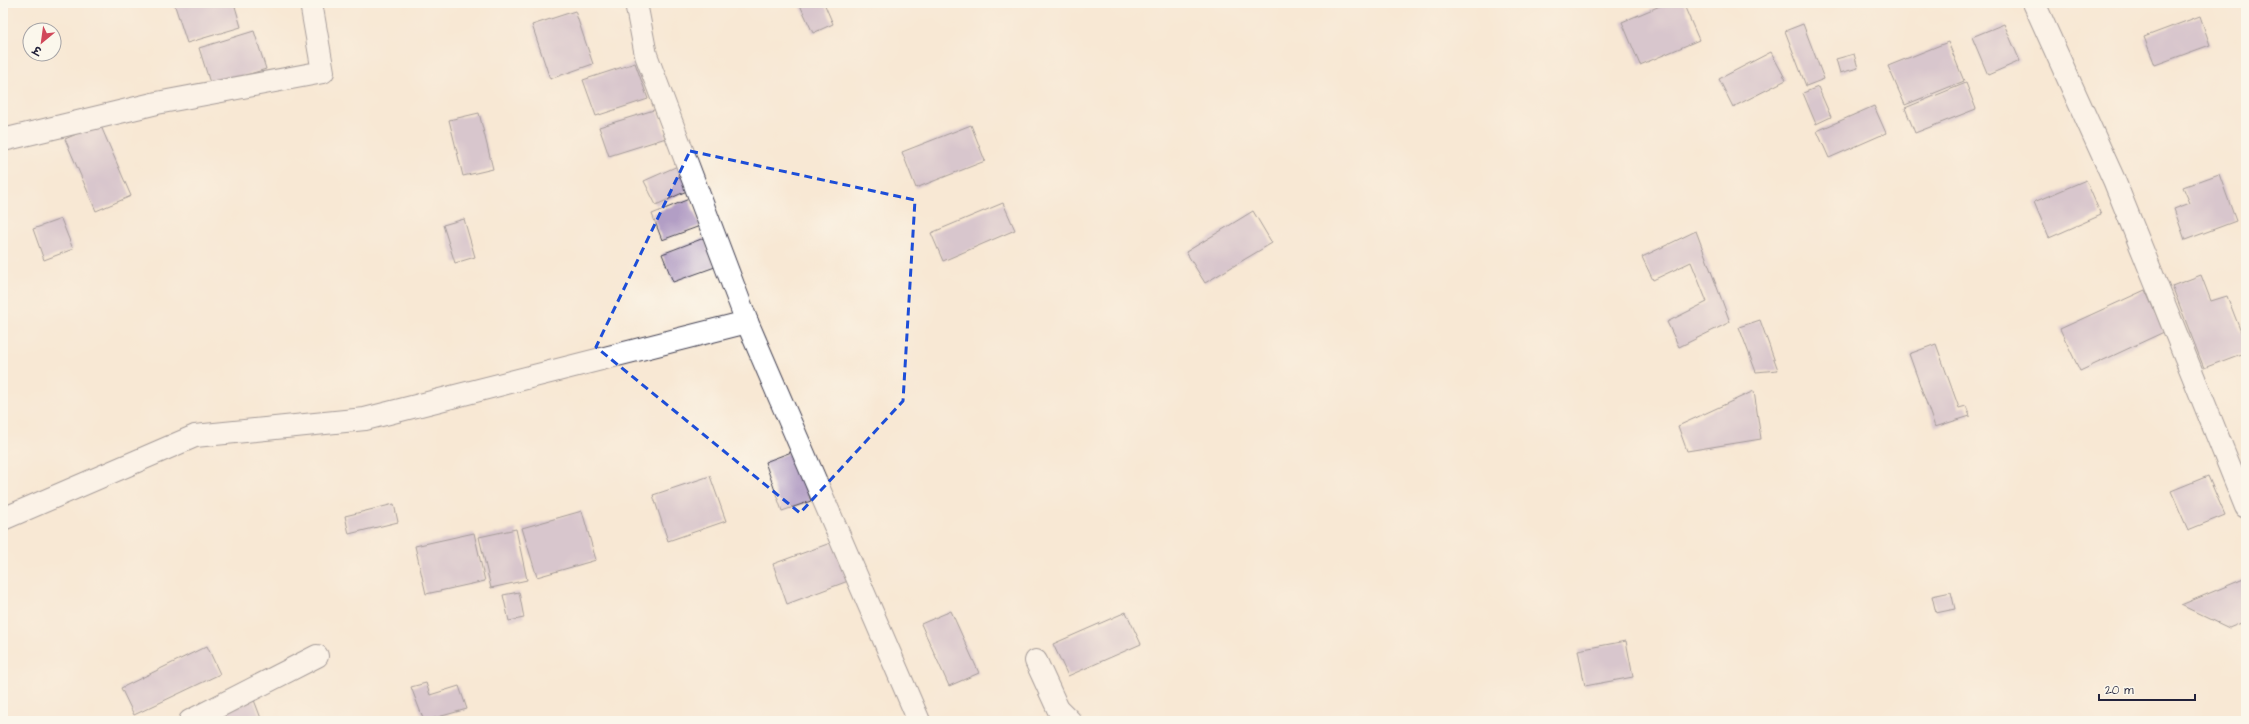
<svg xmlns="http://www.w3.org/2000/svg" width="2249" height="724" font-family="'Architects Daughter','Playpen Sans Deva',sans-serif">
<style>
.building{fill:#b29ec5}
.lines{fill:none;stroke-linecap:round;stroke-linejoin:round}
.minor-casing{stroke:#424052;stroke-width:24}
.minor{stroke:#fff;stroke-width:22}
.marked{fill:none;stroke:#1d4ed8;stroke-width:3;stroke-dasharray:8 5;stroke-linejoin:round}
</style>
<rect width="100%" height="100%" fill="#fbf7ec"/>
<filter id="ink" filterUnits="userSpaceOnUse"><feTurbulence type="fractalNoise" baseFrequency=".025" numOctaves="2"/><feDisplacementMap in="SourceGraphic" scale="8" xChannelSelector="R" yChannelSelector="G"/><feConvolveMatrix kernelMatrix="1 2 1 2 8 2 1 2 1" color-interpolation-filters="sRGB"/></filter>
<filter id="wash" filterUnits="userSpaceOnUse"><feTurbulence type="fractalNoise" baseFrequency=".012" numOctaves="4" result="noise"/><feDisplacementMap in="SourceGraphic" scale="16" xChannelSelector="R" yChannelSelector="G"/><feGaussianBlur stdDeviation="0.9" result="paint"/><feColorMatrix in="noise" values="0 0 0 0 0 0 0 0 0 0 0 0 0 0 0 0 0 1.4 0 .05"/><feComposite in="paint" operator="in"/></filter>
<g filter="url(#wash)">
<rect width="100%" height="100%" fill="#f8e8d4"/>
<g id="blocks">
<g class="building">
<path d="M174,3H234L241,27L187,43Z"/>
<path d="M799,3H824L833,24L813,33Z"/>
<path d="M1667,3H1683L1699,40L1640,65L1622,22Z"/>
<path d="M575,11L593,64L550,79L532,25Z"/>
<path d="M2200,16L2210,45L2155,65L2144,37Z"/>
<path d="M1803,24L1824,79L1806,86L1785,31Z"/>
<path d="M2004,24L2020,61L1988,75L1972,37Z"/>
<path d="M254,31L266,69L211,86L199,48Z"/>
<path d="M1948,42L1964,81L1905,105L1888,66Z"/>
<path d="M1771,52L1786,80L1733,107L1719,79Z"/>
<path d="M1854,54L1858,68L1840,73L1836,59Z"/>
<path d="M635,63L648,99L596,116L583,80Z"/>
<path d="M1966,83L1976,109L1915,133L1905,108Z"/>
<path d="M1818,87L1831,117L1816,124L1803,93Z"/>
<path d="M1874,106L1886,133L1829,158L1817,131Z"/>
<path d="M657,109L666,138L609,156L599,127Z"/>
<path d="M479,113L493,169L463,176L449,120Z"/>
<path d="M100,124L131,196L96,211L65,139Z"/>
<path d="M971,125L985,161L916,188L902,152Z"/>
<path d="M680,165L691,189L656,205L644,181Z"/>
<path d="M2219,174L2236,221L2185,240L2174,209L2190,203L2183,187Z"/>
<path d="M2086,180L2101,215L2049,238L2034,202Z"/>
<path d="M689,199L700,226L662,240L652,214Z"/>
<path d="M1003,203L1015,230L943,261L931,233Z"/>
<path d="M1253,211L1272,243L1205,283L1186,252Z"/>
<path d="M61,219L73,249L44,260L33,229Z"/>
<path d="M464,219L475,257L455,263L443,225Z"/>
<path d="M1696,231L1730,322L1679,347L1667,322L1707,302L1691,262L1653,280L1642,257Z"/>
<path d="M704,238L715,267L673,282L662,254Z"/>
<path d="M2201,275L2211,301L2227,296L2246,345V352L2204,368L2172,286Z"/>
<path d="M2145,290L2164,332L2080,371L2060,329Z"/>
<path d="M1760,320L1778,370L1756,372L1739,327Z"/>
<path d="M1936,344L1959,408L1966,406L1970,416L1935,427L1909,354Z"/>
<path d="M1754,391L1761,439L1687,451L1678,426Z"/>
<path d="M794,451L811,501L782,511L765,462Z"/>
<path d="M710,476L726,521L668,541L653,495Z"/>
<path d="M2208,476L2225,515L2188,530L2171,491Z"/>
<path d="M394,504L398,522L349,534L345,516Z"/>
<path d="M582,511L596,560L537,577L522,528Z"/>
<path d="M516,529L527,580L491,588L479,537Z"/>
<path d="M474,533L485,581L426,594L415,546Z"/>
<path d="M833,542L848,581L787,604L773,564Z"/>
<path d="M2246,578V621L2229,628L2181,605Z"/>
<path d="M519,592L524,618L509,621L503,595Z"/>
<path d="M1951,592L1955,609L1936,613L1932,596Z"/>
<path d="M951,611L979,673L949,686L921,624Z"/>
<path d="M1126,612L1141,644L1068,676L1053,644Z"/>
<path d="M1626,641L1633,677L1585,686L1578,650Z"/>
<path d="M207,646L220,674L134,715L121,688Z"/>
<path d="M426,683L430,695L459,686L467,709L424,721L411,687Z"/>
<path d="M254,700L262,721H203Z"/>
</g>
</g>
</g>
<g filter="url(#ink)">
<use href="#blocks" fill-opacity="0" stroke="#424052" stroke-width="1"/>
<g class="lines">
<g class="minor-casing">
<g id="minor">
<path d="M2034,3L2114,180L2246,507"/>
<path d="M3,140L157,103L323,72L311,3"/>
<path d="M747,322L919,721"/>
<path d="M3,519L195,436L365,419L747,322L646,55L636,3"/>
<path d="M1036,661L1058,709L1070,721"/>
<path d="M190,721L317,656"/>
</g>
</g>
<use href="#minor" class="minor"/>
</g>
</g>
<path d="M0 0H2249V724H0ZM690,151L915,200L903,401L800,513L596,347Z" fill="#f8e8d4" fill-opacity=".55" fill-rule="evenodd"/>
<path class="marked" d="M690,151L915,200L903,401L800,513L596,347Z"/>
<rect width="2249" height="724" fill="none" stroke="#fbf7ec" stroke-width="16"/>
<g transform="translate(42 42) rotate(209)"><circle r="19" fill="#fbf7ec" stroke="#a4a2a5"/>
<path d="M0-3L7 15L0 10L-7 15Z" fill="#d1495b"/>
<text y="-6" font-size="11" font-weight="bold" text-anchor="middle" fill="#22223b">उ</text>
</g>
<path d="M2099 694v6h96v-6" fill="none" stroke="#22223b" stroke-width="2"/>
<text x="2105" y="694" font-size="12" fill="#22223b" stroke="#fbf7ec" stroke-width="3" paint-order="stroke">20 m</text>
</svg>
